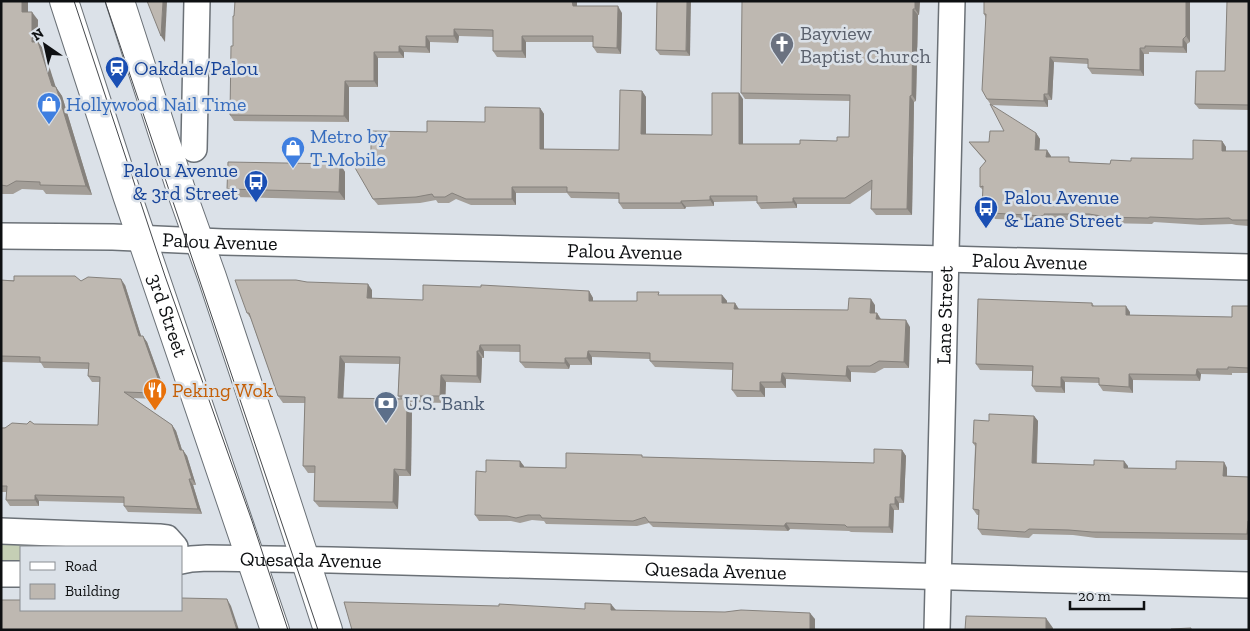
<svg xmlns="http://www.w3.org/2000/svg" width="1250" height="631" font-family="'Zilla Slab',serif">
<style>
.green{fill:#c5cfb5}
.lines{fill:none;stroke-linecap:round;stroke-linejoin:round}
.minor-casing{stroke:#6b7177;stroke-width:28}
.major-casing{stroke:#6b7177;stroke-width:30}
.minor{stroke:#fff;stroke-width:25}
.major{stroke:#fff;stroke-width:28}
.tram{stroke:#46494d;stroke-width:1}
.wall{fill:#a39e98;fill-rule:evenodd}
.shaded-wall{fill:#85817c}
.building{fill:#beb8b1;stroke:#85817c}
.labels{text-anchor:middle;stroke-width:5;stroke-linejoin:round;paint-order:stroke}
.worship-label{font-size:20px;fill:#5b616d;stroke:#dbe1e8;text-anchor:start}
.transit-label{font-size:20px;fill:#164399;stroke:#dbe1e8;text-anchor:start}
.shop-label{font-size:20px;fill:#366cbe;stroke:#dbe1e8;text-anchor:start}
.street-label{font-size:20px;fill:#0e1012;stroke:#dbe1e8}
.food-label{font-size:20px;fill:#c56008;stroke:#dbe1e8;text-anchor:start}
.service-label{font-size:20px;fill:#4e5e75;stroke:#dbe1e8;text-anchor:start}
</style>
<rect width="100%" height="100%" fill="#dbe1e8"/>
<path class="green" d="M1,541L160,547H21V564L1,563Z"/>
<g class="lines">
<g class="minor-casing">
<g id="minor">
<path d="M194,149L197,1"/>
<path id="s1" d="M1,236L113,237L223,242L946,259L1249,267"/>
<path d="M1,531L159,537L167,538L175,547"/>
<path id="s2" d="M181,561L191,559L207,558L331,560L1249,585"/>
<path d="M1,574H21"/>
<path id="s3" d="M937,630L952,1"/>
</g>
</g>
<g class="major-casing">
<g id="major">
<path id="s4" d="M64,1L127,195L275,630"/>
<path d="M120,1L183,196L212,277L267,442L328,630"/>
</g>
</g>
<use href="#minor" class="minor"/>
<use href="#major" class="major"/>
<g class="tram">
<path d="M74,1L165,276L252,521L288,630"/>
<path d="M105,1L318,630"/>
</g>
</g>
<g class="wall">
<path d="M1,1H28V12L38,20V42L44,50L55,87L62,96L92,195L46,194L43,190L22,189L13,194H1Z"/>
<path d="M235,1H577V6L622,13L621,54L597,53L593,47V42H526V58L497,57L493,51V37L459,36L458,43L430,42V53L404,52V58H378V87H349V122L234,121L230,115Z"/>
<path d="M657,1L690,56L660,55L656,50Z"/>
<path d="M920,1L919,15H918L916,101L914,102L912,215H876L871,209L872,189L850,204H797V208L761,209L757,203V201L714,202V206L686,207L685,209H623L619,203V199L571,198L567,193H516V205H471L456,199L449,203H438L436,200L420,203L378,205L373,199L371,167L427,132L485,122L540,108L544,114V149L619,150L642,91L646,97V134L712,135L743,99V144H800L837,141L849,137L850,101L745,99L741,93Z"/>
<path d="M984,1H1190V42L1187,44V53L1149,52V54H1144V76L1092,74L1088,68V64L1054,62L1052,100H1048V107L991,105L987,99L986,18L984,14Z"/>
<path d="M1249,1V110L1199,109L1195,104L1225,71Z"/>
<path d="M1036,133L1040,139L1039,150L1051,156L1050,157L1072,162L1110,164L1131,161L1193,159L1222,141L1226,147V151H1249V226L1236,225L1232,224L1201,225L1154,222L1152,224L1104,223L1103,221L1093,220H1048V221L995,219L992,214H986L982,208L983,190L980,187L985,161L973,147L969,142H989Z"/>
<path d="M340,164L345,172V200L233,197L227,189Z"/>
<path d="M1,280L81,281L125,285L141,336L147,342L164,389L158,399L132,398L172,425L176,431L182,450L187,456L196,485H193L202,514L128,512L124,506V503L39,501V506H10L6,500L7,492H1V428L34,424L98,425L100,382H92L88,376L89,369L44,368L41,363L1,362Z"/>
<path d="M372,290V299L423,300L589,291L593,298V301H637L660,295H722L727,301V303H735L739,309L848,310L875,305V313H877L881,319L910,327L909,368H884L875,373L851,372V382L786,379V388H765V397H737L732,390L733,370L655,367L650,361V359L592,357V365H570L569,369L525,368L520,362V352L484,351V358H482L481,383L446,382L445,403L410,402L412,406L411,476H399L398,509L319,507L314,501L315,473H308L303,466L305,403H283L278,396L251,319L247,313ZM345,363L399,364L398,396L401,399L343,398Z"/>
<path d="M1092,303L1094,306L1130,312V315L1232,317L1249,306V373H1232V375L1201,374L1200,381L1133,380V393L1103,391L1099,385V383L1065,382V393L1036,392L1032,386V371L980,370L976,364Z"/>
<path d="M1034,416L1038,421L1037,463L1128,466V468L1176,469L1224,462L1227,468V476L1249,477V540L1096,538L1073,535L1033,534L1029,538L982,535L978,529L979,515H977L973,509L975,446L973,443L989,421Z"/>
<path d="M902,450L906,456L904,503H899V510H894L893,533L851,532L849,531L790,529L788,531L653,527L649,523L637,526L546,524L544,521L532,520L520,523L511,521H479L475,515L486,472L520,461L524,467L566,468L643,457L754,460L874,463Z"/>
</g>
<g class="shaded-wall">
<path d="M22,1H28V20L22,12Z"/>
<path d="M163,1L167,2L165,42L161,36Z"/>
<path d="M572,1H577V12L573,6Z"/>
<path d="M687,1H691L690,56L686,51Z"/>
<path d="M915,1H920L919,15L915,9Z"/>
<path d="M1186,1H1190V42L1186,36Z"/>
<path d="M618,6L622,13L621,54L617,48Z"/>
<path d="M913,9L918,15L916,101L912,95Z"/>
<path d="M32,12L38,20L37,50L32,42Z"/>
<path d="M454,29L459,36L458,43L454,36Z"/>
<path d="M426,36L430,42V53L426,47Z"/>
<path d="M522,36L526,42V58L522,51Z"/>
<path d="M1183,39L1187,44V53L1183,47Z"/>
<path d="M38,42L44,50L58,94L52,86Z"/>
<path d="M399,46L404,52V58L399,52Z"/>
<path d="M1140,48L1144,54V76L1140,70Z"/>
<path d="M374,52L378,58V87L374,81Z"/>
<path d="M1050,57L1054,62L1052,100L1048,94Z"/>
<path d="M345,81L349,87V122L344,116Z"/>
<path d="M56,87L62,96L92,195L86,186Z"/>
<path d="M642,91L646,97V140L641,134Z"/>
<path d="M739,93L743,99V150L739,144Z"/>
<path d="M1044,94L1048,100V107L1044,101Z"/>
<path d="M910,96L914,102L912,215L907,209Z"/>
<path d="M540,108L544,114V155L540,149Z"/>
<path d="M1036,133L1040,139L1039,155L1035,150Z"/>
<path d="M1222,141L1226,147V156L1222,151Z"/>
<path d="M1047,150L1051,156L1050,163L1046,157Z"/>
<path d="M340,164L345,172V200L339,192Z"/>
<path d="M512,187L516,193V205L512,199Z"/>
<path d="M710,196L714,202V206L710,200Z"/>
<path d="M793,198L797,204V208L793,202Z"/>
<path d="M681,201L686,207L685,209L681,203Z"/>
<path d="M121,279L125,285L143,342L139,336Z"/>
<path d="M368,284L372,290V305L367,298Z"/>
<path d="M589,291L593,298V307L589,301Z"/>
<path d="M722,295L727,301V310L722,303Z"/>
<path d="M871,299L875,305V320L870,313Z"/>
<path d="M735,303L739,310L734,309Z"/>
<path d="M1126,306L1130,312L1129,321L1126,315Z"/>
<path d="M877,313L881,320L876,319Z"/>
<path d="M906,320L910,327L909,368L904,362Z"/>
<path d="M143,336L147,342L164,389L158,399L154,393Z"/>
<path d="M480,345L484,351V358L479,351Z"/>
<path d="M477,351L482,358L481,383L477,376Z"/>
<path d="M588,351L592,357V365L587,358Z"/>
<path d="M340,356L345,363L343,404L338,398Z"/>
<path d="M565,358L570,365L569,369L565,363Z"/>
<path d="M847,366L851,372V382L846,376Z"/>
<path d="M1197,369L1201,374L1200,381L1196,375Z"/>
<path d="M782,373L786,379V388L781,382Z"/>
<path d="M1129,374L1133,380V393L1129,387Z"/>
<path d="M441,375L446,382L445,403L440,396Z"/>
<path d="M1061,377L1065,382V393L1061,387Z"/>
<path d="M760,382L765,388V397L760,391Z"/>
<path d="M407,399L412,406L411,476L406,470Z"/>
<path d="M1034,416L1038,421L1036,468L1032,463Z"/>
<path d="M172,425L176,431L184,456L180,450Z"/>
<path d="M183,450L187,456L196,485L192,479Z"/>
<path d="M902,450L906,456L904,503L900,497Z"/>
<path d="M520,461L524,466V473L520,467Z"/>
<path d="M1124,461L1128,466V474L1124,468Z"/>
<path d="M1224,462L1227,468V482L1223,476Z"/>
<path d="M394,469L399,476L398,509L393,502Z"/>
<path d="M189,479L193,485L202,514L198,509Z"/>
<path d="M35,495L39,501V506L35,500Z"/>
<path d="M895,497L899,503V510L895,504Z"/>
<path d="M890,504L894,510L893,533L889,527Z"/>
<path d="M1248,521L1249,523V536L1247,534Z"/>
<path d="M786,523L790,529L788,531L784,526Z"/>
<path d="M227,599L231,606L239,630H237Z"/>
<path d="M611,604L616,610H611Z"/>
<path d="M810,613L815,619V630L810,629Z"/>
<path d="M1046,618L1053,628V630H1046Z"/>
</g>
<g class="building">
<path d="M1,1H22V12H32V42H38L52,86L56,87L86,186L40,185V182L16,181L7,186L1,185Z"/>
<path d="M147,1H163L161,36Z"/>
<path d="M235,1H572L573,6H618L617,48L593,47V36H522V51H493V30L454,29V36H426V47L399,46V52H374V81H345L344,116L230,115L231,46H233V16H234Z"/>
<path d="M657,1H687L686,51L656,50Z"/>
<path d="M742,1H915V9H913L912,95L910,96L907,209H871L872,180L845,198H793V202L757,203V196H710V200L681,201V203H619V193L567,192V187H512V199H466L452,193L445,197H434L432,194L416,197L373,199L354,166L371,167V131L427,132V121L485,122V107L540,108V149L619,150L620,90L642,91L641,134L712,135V93H739V144H800V140L837,141V137H849L850,95L741,93Z"/>
<path d="M984,1H1186V36L1183,39V47L1145,46V48H1140V70L1088,68V59L1050,57L1048,94H1044V101L987,99L982,90L986,14H984Z"/>
<path d="M1227,1H1249V105L1195,104L1196,71H1225Z"/>
<path d="M990,104L1036,133L1035,150H1047L1046,157H1069V162L1110,164L1111,160L1131,161V158L1193,159V140L1222,141V151H1249V220H1232L1229,218L1197,219L1150,217L1148,218L1100,217L1101,216L1089,214H1044V216L991,213V209L982,208L983,186L980,187V168L986,161L969,142H989L990,131H1004Z"/>
<path d="M228,162L340,164L339,192L227,189Z"/>
<path d="M14,276H75L81,281L88,277L121,279L139,336H143L160,384L154,393L124,392L172,425L180,450H183L192,479H189L198,509L124,506V497L35,495V500H6L7,486H1V428H5L12,423L27,424L30,421L34,424L98,425L100,377L88,376L89,363L40,362V357L1,356V280L14,281Z"/>
<path d="M235,280H296L307,282L368,284L367,298L423,300V285L481,287V285L589,291V301H637V292H659L658,295H722V303H735L734,309L848,310L849,298L871,299L870,313H877L876,319L906,320L904,362L879,361L870,366H847L846,376L782,373L781,382H760V391L732,390L733,363L650,361V353L588,351L587,358H565V363L520,362V345H480L479,351H477V376L441,375L440,396H398L400,357L340,356L338,398L407,399L406,470L394,469L393,502L314,501L315,466H303L305,397L278,396L249,313H247Z"/>
<path d="M978,299L1092,303V306H1126V315L1232,317V306H1249V368L1228,367V369H1197L1196,375L1129,374V387L1099,385V378L1061,377V387L1032,386L1033,366L976,364Z"/>
<path d="M989,414L1034,416L1032,463L1094,465V460L1124,461V468L1176,469V461L1224,462L1223,476L1249,477V521H1248L1247,534L1092,532L1069,530L1029,529L1025,532L978,529L979,510L973,509L976,443H973L974,420L989,421Z"/>
<path d="M874,449L902,450L900,497H895V504H890L889,527H847L845,525L786,523L784,526L649,522L645,517L633,521L542,518L540,515H528L516,518L507,516L475,515L476,471L486,472V460L520,461V467L566,468V453L642,455V457L754,460L874,463Z"/>
<path d="M181,598L227,599L237,630H1V600H21V610H181Z"/>
<path d="M344,602L499,606V604L585,609V603L611,604V610L725,612L741,610L810,613V629L832,630H352Z"/>
<path d="M966,616L1046,618V630H965Z"/>
<path d="M1191,628V630H1171V629Z"/>
</g>
<defs>
<g id="church-pin" transform="scale(1.25)"><path d="M0 17L-7.5 6A9.5 9.5 0 1 1 7.5 6Z" fill="#6b7280" stroke="#dbe1e8"/><path d="M-1.2-6h2.4v3.5h3.3v2.4h-3.3V6h-2.4V-.1h-3.3v-2.4h3.3Z" fill="#fff"/></g>
<g id="station-pin" transform="scale(1.25)"><path d="M0 17L-7.5 6A9.5 9.5 0 1 1 7.5 6Z" fill="#1a4fb4" stroke="#dbe1e8"/><path d="M-3-6H3Q5-6 5-4V2Q5 4 3 4L4.5 6H3L1.5 4h-3L-3 6H-4.5L-3 4Q-5 4-5 2V-4Q-5-6-3-6ZM-3.5-4v3h7v-3ZM-3.5 1v1.5H-2V1ZM2 1v1.5H3.5V1Z" fill="#fff"/></g>
<g id="shop-pin" transform="scale(1.25)"><path d="M0 17L-7.5 6A9.5 9.5 0 1 1 7.5 6Z" fill="#3f7fe0" stroke="#dbe1e8"/><path d="M-5-2.5h2.3a2.7 3.5 0 0 1 5.4 0H5L5.5 6h-11ZM-1.5-2.5h3a1.5 2.3 0 0 0-3 0Z" fill="#fff"/></g>
<g id="bus-pin" transform="scale(1.25)"><path d="M0 17L-7.5 6A9.5 9.5 0 1 1 7.5 6Z" fill="#1a4fb4" stroke="#dbe1e8"/><path d="M-5-6H5V4H4V6H2V4H-2V6H-4V4H-5ZM-3.5-4V0h7V-4ZM-3.5 1.2v1.5H-2V1.2ZM2 1.2v1.5H3.5V1.2Z" fill="#fff"/></g>
<g id="restaurant-pin" transform="scale(1.25)"><path d="M0 17L-7.5 6A9.5 9.5 0 1 1 7.5 6Z" fill="#e8710a" stroke="#dbe1e8"/><path d="M-5-6h1v4h1v-4h1v4h1v-4h1v5L-1.5 .5V6h-2V.5L-5-1ZM5-6V6H3V1.5H1.5Q1.5-4 5-6Z" fill="#fff"/></g>
<g id="bank-pin" transform="scale(1.25)"><path d="M0 17L-7.5 6A9.5 9.5 0 1 1 7.5 6Z" fill="#5c6f8a" stroke="#dbe1e8"/><path d="M-6-4H6V4H-6ZM0-2.3a2.3 2.3 0 1 0 0 4.6a2.3 2.3 0 1 0 0-4.6Z" fill="#fff"/></g>
</defs>
<g fill-rule="evenodd">
<use href="#church-pin" x="782" y="44"/>
<use href="#station-pin" x="117" y="68"/>
<use href="#shop-pin" x="49" y="104"/>
<use href="#shop-pin" x="293" y="148"/>
<use href="#bus-pin" x="256" y="182"/>
<use href="#bus-pin" x="986" y="208"/>
<use href="#restaurant-pin" x="155" y="390"/>
<use href="#bank-pin" x="386" y="403"/>
</g>
<g class="labels">
<g class="worship-label">
<text x="800" y="40">Bayview<tspan x="800" dy="23">Baptist Church</tspan></text>
</g>
<g class="transit-label">
<text x="134" y="75">Oakdale/Palou</text>
<text x="238" y="177" text-anchor="end">Palou Avenue<tspan x="238" dy="23">&amp; 3rd Street</tspan></text>
<text x="1004" y="204">Palou Avenue<tspan x="1004" dy="23">&amp; Lane Street</tspan></text>
</g>
<g class="shop-label">
<text x="66" y="111">Hollywood Nail Time</text>
<text x="310" y="143">Metro by<tspan x="310" dy="23">T-Mobile</tspan></text>
</g>
<g class="street-label">
<text dy="7" stroke="none"><textPath href="#s1" startOffset="219">Palou Avenue</textPath></text>
<text dy="7" stroke="none"><textPath href="#s1" startOffset="624">Palou Avenue</textPath></text>
<text dy="7" stroke="none"><textPath href="#s1" startOffset="1029">Palou Avenue</textPath></text>
<text dy="7" stroke="none"><textPath href="#s4" startOffset="331">3rd Street</textPath></text>
<text dy="7" stroke="none"><textPath href="#s3" startOffset="315">Lane Street</textPath></text>
<text dy="7" stroke="none"><textPath href="#s2" startOffset="130">Quesada Avenue</textPath></text>
<text dy="7" stroke="none"><textPath href="#s2" startOffset="535">Quesada Avenue</textPath></text>
</g>
<g class="food-label">
<text x="172" y="397">Peking Wok</text>
</g>
<g class="service-label">
<text x="404" y="410">U.S. Bank</text>
</g>
</g>
<rect width="1250" height="631" fill="none" stroke="#0e1012" stroke-width="5"/>
<rect x="20" y="546" width="162" height="65" fill="#dbe1e8" stroke="#898d92"/>
<rect x="30" y="562" width="25" height="8" fill="#ffffff" stroke="#898d92"/>
<text x="65" y="571" font-size="15" fill="#0e1012">Road</text>
<rect x="30" y="584" width="25" height="15" fill="#beb8b1" stroke="#898d92"/>
<text x="65" y="596" font-size="15" fill="#0e1012">Building</text>
<g transform="translate(45 45) rotate(326)" stroke="#dbe1e8" stroke-width="4" paint-order="stroke">
<path d="M0-4L9 19L0 12L-9 19Z" fill="#0e1012"/>
<text y="-8" font-size="14" font-weight="bold" text-anchor="middle" fill="#0e1012">N</text>
</g>
<path d="M1070 601v8h74v-8" fill="none" stroke="#0e1012" stroke-width="2.5"/>
<text x="1078" y="601" font-size="15" fill="#0e1012" stroke="#dbe1e8" stroke-width="4" paint-order="stroke">20 m</text>
</svg>
